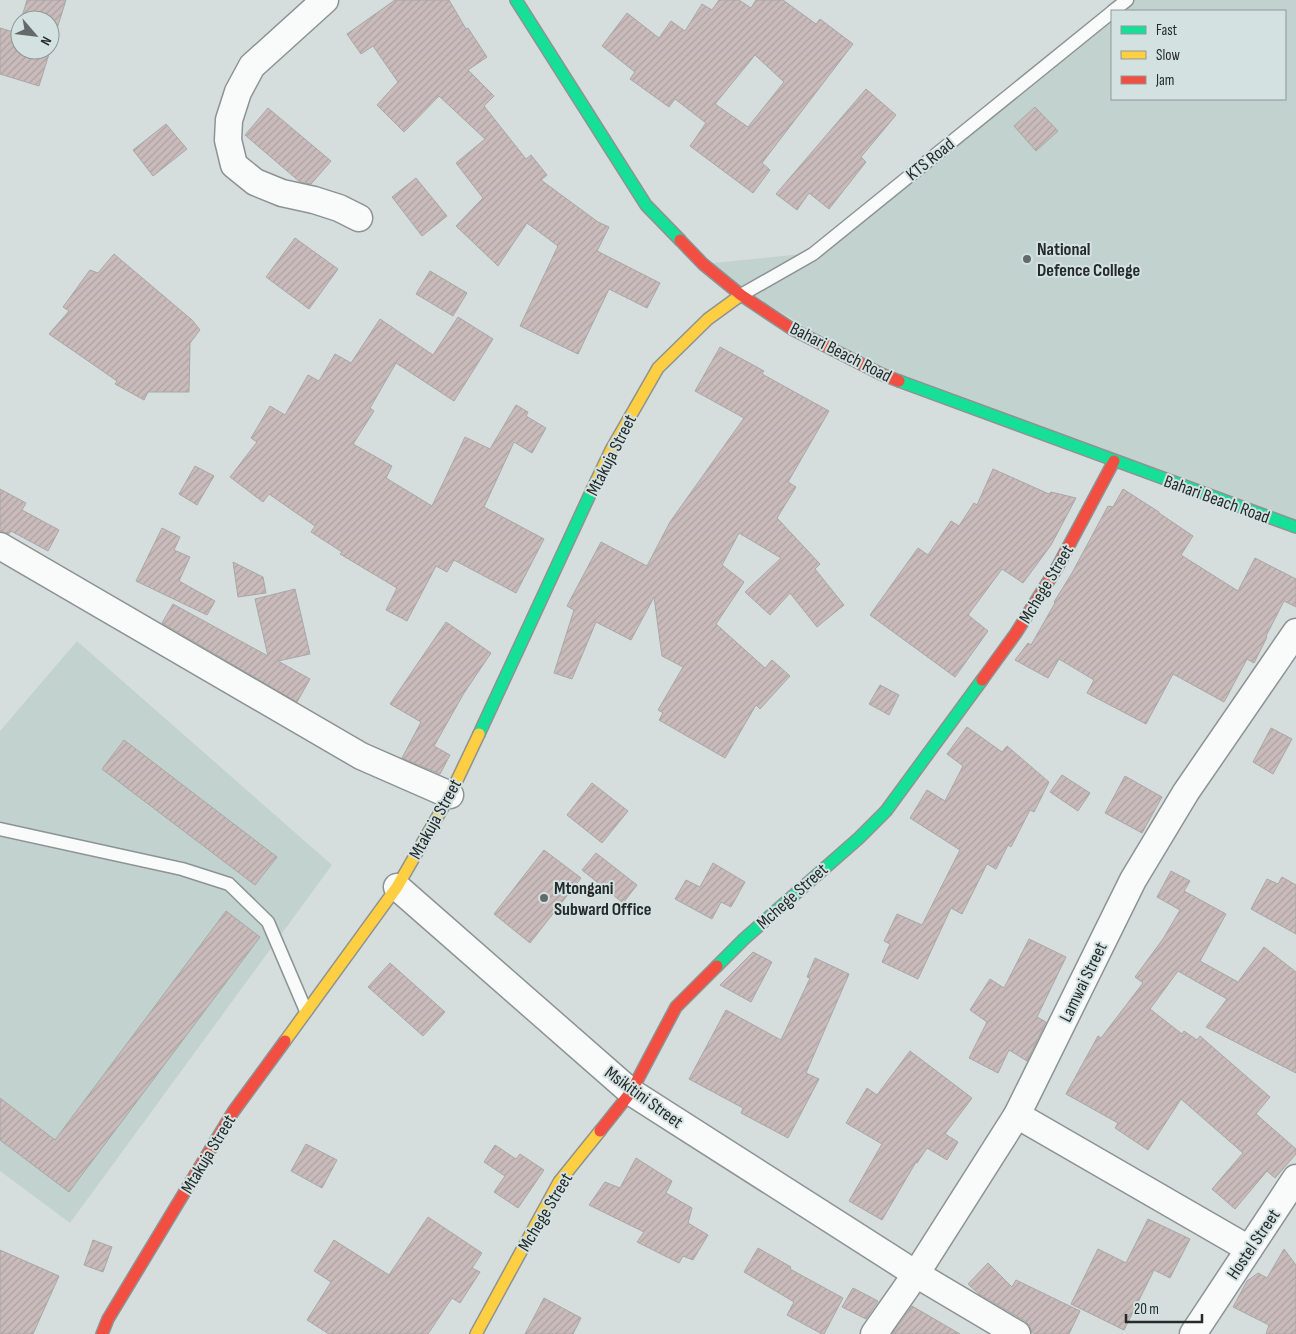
<svg xmlns="http://www.w3.org/2000/svg" width="1296" height="1334" font-family="'Sofia Sans Condensed',sans-serif">
<style>
.built{fill:#c2d2cf}
.building{fill:url(#building-hatch);stroke:#a7a8a7;fill-rule:evenodd}
.lines{fill:none;stroke-linecap:round;stroke-linejoin:round}
.lane-casing{stroke:#8d9393;stroke-width:15}
.street-casing{stroke:#8d9393;stroke-width:29}
.fast-casing{stroke:#8d9393;stroke-width:14}
.slow-casing{stroke:#8d9393;stroke-width:14}
.jam-casing{stroke:#8d9393;stroke-width:14}
.lane{stroke:#f9fafa;stroke-width:12}
.street{stroke:#f9fafa;stroke-width:26}
.fast{stroke:#16e098;stroke-width:11}
.slow{stroke:#ffcf43;stroke-width:11}
.jam{stroke:#f24e42;stroke-width:11}
.poi-dot{fill:#636a69;stroke:#d3e2e0;stroke-width:2}
.labels{text-anchor:middle;stroke-width:4;stroke-linejoin:round;paint-order:stroke}
.street-label{font-size:18px;fill:#252b2a;stroke:#d3e2e0}
.poi-label{font-size:18px;font-weight:bold;fill:#252b2a;stroke:#d3e2e0;text-anchor:start}
</style>
<defs>
<pattern id="building-hatch" width="6" height="6" patternUnits="userSpaceOnUse" patternTransform="scale(1.25)"><rect width="6" height="6" fill="#cabbbb"/><path d="M-1 1l2-2M0 6l6-6M5 7l2-2" fill="none" stroke="#ada1a1"/></pattern>
</defs>
<rect width="100%" height="100%" fill="#d6dedd"/>
<g class="built">
<path d="M1127,0H1296V527L881,374L703,264L813,253L1112,12V99H1285V11H1113Z"/>
<path d="M77,641L332,865L70,1223L0,1171V731Z"/>
</g>
<g class="building">
<path d="M27,0H66L39,86L0,74V28L17,33L20,23V50H50V20H21Z"/>
<path d="M395,0H449L466,29L468,28L487,57L468,70L494,96L484,106L526,159L531,155L547,175L541,180L598,222L609,227L597,251L660,283L647,308L609,289L578,354L520,326L558,246L527,223L498,266L456,226L483,198L456,163L485,139L439,96L404,132L377,105L398,82L373,46L361,54L347,34Z"/>
<path d="M719,0H739L751,8L756,0H783L816,24L820,19L853,44L762,163L770,170L753,193L690,146L706,123L675,99L669,107L630,79L635,72L602,46L627,13L659,38L671,21L685,31L702,4L712,10ZM755,55L784,82L748,127L715,104Z"/>
<path d="M866,89L896,115L861,157L866,162L829,209L809,193L797,210L776,194Z"/>
<path d="M1035,107L1058,131L1036,151L1014,126Z"/>
<path d="M268,108L331,161L311,184L300,182L245,135Z"/>
<path d="M166,124L187,149L153,176L133,150Z"/>
<path d="M416,178L447,216L422,236L392,197Z"/>
<path d="M295,238L338,269L309,309L266,277Z"/>
<path d="M114,254L192,320L200,330L190,343L189,392H148L144,400L115,384L117,381L49,334L69,311L63,307L90,270L98,273Z"/>
<path d="M430,271L467,293L453,316L416,294Z"/>
<path d="M458,317L493,339L454,401L396,363L370,408L374,411L353,444L392,466L386,478L432,506L465,437L490,449L516,405L528,412L526,416L546,428L532,453L514,442L484,507L544,539L516,593L454,560L447,572L436,566L407,621L386,610L397,588L340,554L342,552L311,532L315,526L269,494L263,502L230,477L257,442L251,438L270,406L285,415L308,375L319,381L335,354L351,363L380,319L433,355Z"/>
<path d="M720,347L764,371L762,374L829,411L788,482L796,487L777,518L820,564L815,569L844,605L817,627L790,593L770,615L745,592L781,558L739,533L722,565L744,582L716,624L765,668L772,660L790,676L760,709L756,705L725,758L659,720L663,713L658,710L683,667L662,656L654,597L631,640L596,622L572,679L554,673L574,610L567,606L601,542L647,566L670,522L744,418L695,391Z"/>
<path d="M195,466L214,476L197,505L179,494Z"/>
<path d="M993,469L1049,494L1051,492L1076,498L1051,545L1023,583L1002,569L968,615L988,631L955,677L870,615L918,548L928,555L951,521L959,526L974,503L977,505Z"/>
<path d="M0,489L26,503L22,510L59,530L48,551L11,531L9,534L0,531Z"/>
<path d="M1123,489L1159,512V513L1193,536L1181,555L1238,591L1255,558L1296,579V607L1284,601L1266,636L1267,637L1254,663L1247,659L1224,702L1173,674L1146,724L1087,693L1094,680L1059,659L1048,678L1015,660L1028,643L1031,645L1055,603L1054,602L1072,573L1108,506L1113,507Z"/>
<path d="M162,528L180,537L174,550L190,557L179,581L215,601L207,615L136,581Z"/>
<path d="M233,562L263,577L266,593L238,597Z"/>
<path d="M295,589L310,654L278,661L310,679L297,702L162,623L173,604L268,656L255,599Z"/>
<path d="M446,622L491,653L464,693L434,746L450,755L440,774L402,758L421,722L390,704Z"/>
<path d="M880,685L899,695L889,715L869,704Z"/>
<path d="M967,727L1002,752L1007,746L1049,782L1034,812L1030,810L1011,847L1008,845L996,869L987,864L962,914L951,908L918,979L882,962L890,944L884,941L897,914L922,925L960,850L910,818L927,790L945,801L963,766L947,754Z"/>
<path d="M1271,728L1292,739L1273,774L1253,762Z"/>
<path d="M124,740L277,857L255,885L102,769Z"/>
<path d="M1062,775L1090,793L1078,811L1050,792Z"/>
<path d="M1125,776L1162,797L1142,833L1105,813Z"/>
<path d="M592,783L628,811L602,843L567,815Z"/>
<path d="M544,850L581,878L530,943L494,914Z"/>
<path d="M596,853L637,885L623,903L582,870Z"/>
<path d="M713,863L745,882L731,907L721,902L712,919L675,899L686,880L700,887Z"/>
<path d="M1171,871L1190,881L1184,891L1226,914L1200,961L1238,982L1264,947L1296,972V1073L1206,1027L1227,999L1178,971L1150,1009L1182,1034L1184,1031L1197,1040L1200,1036L1270,1097L1256,1114L1296,1149V1154L1275,1178L1267,1171L1235,1209L1212,1189L1243,1153L1181,1099L1148,1150L1115,1128L1118,1123L1066,1094L1098,1036L1101,1038L1143,983L1135,977L1163,939L1180,910L1157,897Z"/>
<path d="M1282,877L1296,885V934L1251,909L1267,879L1278,884Z"/>
<path d="M226,911L260,937L69,1192L0,1140V1098L55,1140Z"/>
<path d="M1029,939L1066,957L1037,1017L1046,1022L1027,1061L1009,1050L998,1073L969,1058L987,1022L970,1010L990,979L1004,988Z"/>
<path d="M753,952L772,962L751,1002L720,985Z"/>
<path d="M815,958L849,974L806,1073L819,1079L788,1138L741,1113L743,1108L689,1079L726,1010L781,1040L810,978L807,977Z"/>
<path d="M390,963L445,1012L423,1036L368,987Z"/>
<path d="M910,1051L972,1098L945,1134L958,1142L947,1160L927,1148L917,1163L916,1162L882,1220L849,1201L882,1144L846,1123L867,1088L877,1095Z"/>
<path d="M306,1144L337,1160L322,1188L291,1171Z"/>
<path d="M495,1145L516,1159L520,1154L544,1170L518,1208L494,1192L505,1176L484,1162Z"/>
<path d="M636,1158L672,1181L666,1193L692,1208L688,1223L708,1235L693,1260L683,1256L679,1263L637,1242L644,1232L589,1205L605,1182L620,1188Z"/>
<path d="M428,1217L482,1253L472,1268L480,1272L460,1303L452,1298L428,1334H329L307,1320L331,1282L314,1271L334,1240L389,1275Z"/>
<path d="M1148,1219L1190,1239L1170,1278L1154,1270L1124,1330L1071,1304L1098,1249L1126,1263Z"/>
<path d="M93,1240L112,1247L103,1272L84,1265Z"/>
<path d="M758,1248L791,1267L790,1269L843,1298L824,1334H822L787,1315L794,1302L744,1272Z"/>
<path d="M1284,1249L1296,1265V1334H1266L1269,1325L1233,1307L1247,1281L1258,1273L1267,1278Z"/>
<path d="M0,1250L59,1276L33,1334H0Z"/>
<path d="M988,1263L1012,1287L1016,1280L1080,1311L1069,1334H1036L1031,1332L1030,1326L1025,1321L979,1294L968,1284Z"/>
<path d="M853,1288L878,1301L866,1319L842,1307Z"/>
<path d="M544,1298L581,1318L573,1334H525Z"/>
<path d="M912,1306L960,1334H892Z"/>
</g>
<g class="lines">
<g class="lane-casing">
<g id="lane">
<path d="M1113,11L1127,0"/>
<path d="M741,295L813,254L1112,12"/>
<path d="M0,829L182,869L229,884L268,922L306,1011"/>
</g>
</g>
<g class="street-casing">
<g id="street">
<path d="M325,0L252,66L238,92L229,120L228,140L234,165L255,182L282,193L314,200L339,208L359,218"/>
<path d="M0,546L361,756L450,795"/>
<path d="M397,887L631,1092L916,1274L1017,1334"/>
<path d="M1017,1115L1249,1249"/>
<path d="M874,1334L916,1274L1017,1115L1133,880L1186,792L1296,632"/>
<path d="M1193,1334L1296,1178"/>
</g>
</g>
<g class="fast-casing">
<g id="fast">
<path d="M516,0L646,205L680,240"/>
<path d="M899,381L1296,527"/>
<path d="M479,734L592,490"/>
<path d="M717,966L744,939L859,838L886,811L982,680"/>
</g>
</g>
<g class="slow-casing">
<g id="slow">
<path d="M592,490L611,450L658,368L708,319L741,295"/>
<path d="M285,1041L397,887L450,795L479,734"/>
<path d="M476,1334L559,1182L600,1131"/>
</g>
</g>
<g class="jam-casing">
<g id="jam">
<path d="M680,240L703,264L741,295L792,329L881,374L899,381"/>
<path d="M982,680L1016,633L1058,566L1114,461"/>
<path d="M600,1131L631,1092L676,1007L717,966"/>
<path d="M102,1334L108,1319L233,1112L285,1041"/>
</g>
</g>
<use href="#lane" class="lane"/>
<use href="#street" class="street"/>
<use href="#fast" class="fast"/>
<use href="#slow" class="slow"/>
<use href="#jam" class="jam"/>
</g>
<g class="poi-dot">
<circle cx="1027" cy="259" r="5"/>
<circle cx="544" cy="898" r="5"/>
</g>
<g class="labels">
<g class="street-label">
<text transform="translate(930 159) rotate(-39)" y="6">KTS Road</text>
<text transform="translate(841 352) rotate(27)" y="6">Bahari Beach Road</text>
<text transform="translate(611 455) rotate(-63)" y="6">Mtakuja Street</text>
<text transform="translate(1217 499) rotate(20)" y="6">Bahari Beach Road</text>
<text transform="translate(1046 584) rotate(-59)" y="6">Mchege Street</text>
<text transform="translate(435 819) rotate(-61)" y="6">Mtakuja Street</text>
<text transform="translate(792 896) rotate(-42)" y="6">Mchege Street</text>
<text transform="translate(1083 982) rotate(-64)" y="6">Lamwai Street</text>
<text transform="translate(644 1097) rotate(36)" y="6">Msikitini Street</text>
<text transform="translate(208 1154) rotate(-59)" y="6">Mtakuja Street</text>
<text transform="translate(545 1212) rotate(-59)" y="6">Mchege Street</text>
<text transform="translate(1253 1244) rotate(-56)" y="6">Hostel Street</text>
</g>
<g class="poi-label">
<text x="1037" y="255">National<tspan x="1037" dy="21">Defence College</tspan></text>
<text x="554" y="894">Mtongani<tspan x="554" dy="21">Subward Office</tspan></text>
</g>
</g>
<rect x="1111" y="10" width="175" height="90" fill="#d3e2e0" stroke="#8d9997"/>
<rect x="1121" y="26" width="25" height="8" fill="#16e098" stroke="#8d9997"/>
<text x="1156" y="35" font-size="15" fill="#252b2a">Fast</text>
<rect x="1121" y="51" width="25" height="8" fill="#ffcf43" stroke="#8d9997"/>
<text x="1156" y="60" font-size="15" fill="#252b2a">Slow</text>
<rect x="1121" y="76" width="25" height="8" fill="#f24e42" stroke="#8d9997"/>
<text x="1156" y="85" font-size="15" fill="#252b2a">Jam</text>
<g transform="translate(35 35) rotate(118)"><circle r="24" fill="#d3e2e0" stroke="#8d9997"/>
<path d="M0-4L9 19L0 12L-9 19Z" fill="#636a69"/>
<text y="-8" font-size="14" font-weight="bold" text-anchor="middle" fill="#252b2a">N</text>
</g>
<path d="M1126 1314v8h76v-8" fill="none" stroke="#252b2a" stroke-width="2.5"/>
<text x="1134" y="1314" font-size="15" fill="#252b2a" stroke="#d3e2e0" stroke-width="4" paint-order="stroke">20 m</text>
</svg>
